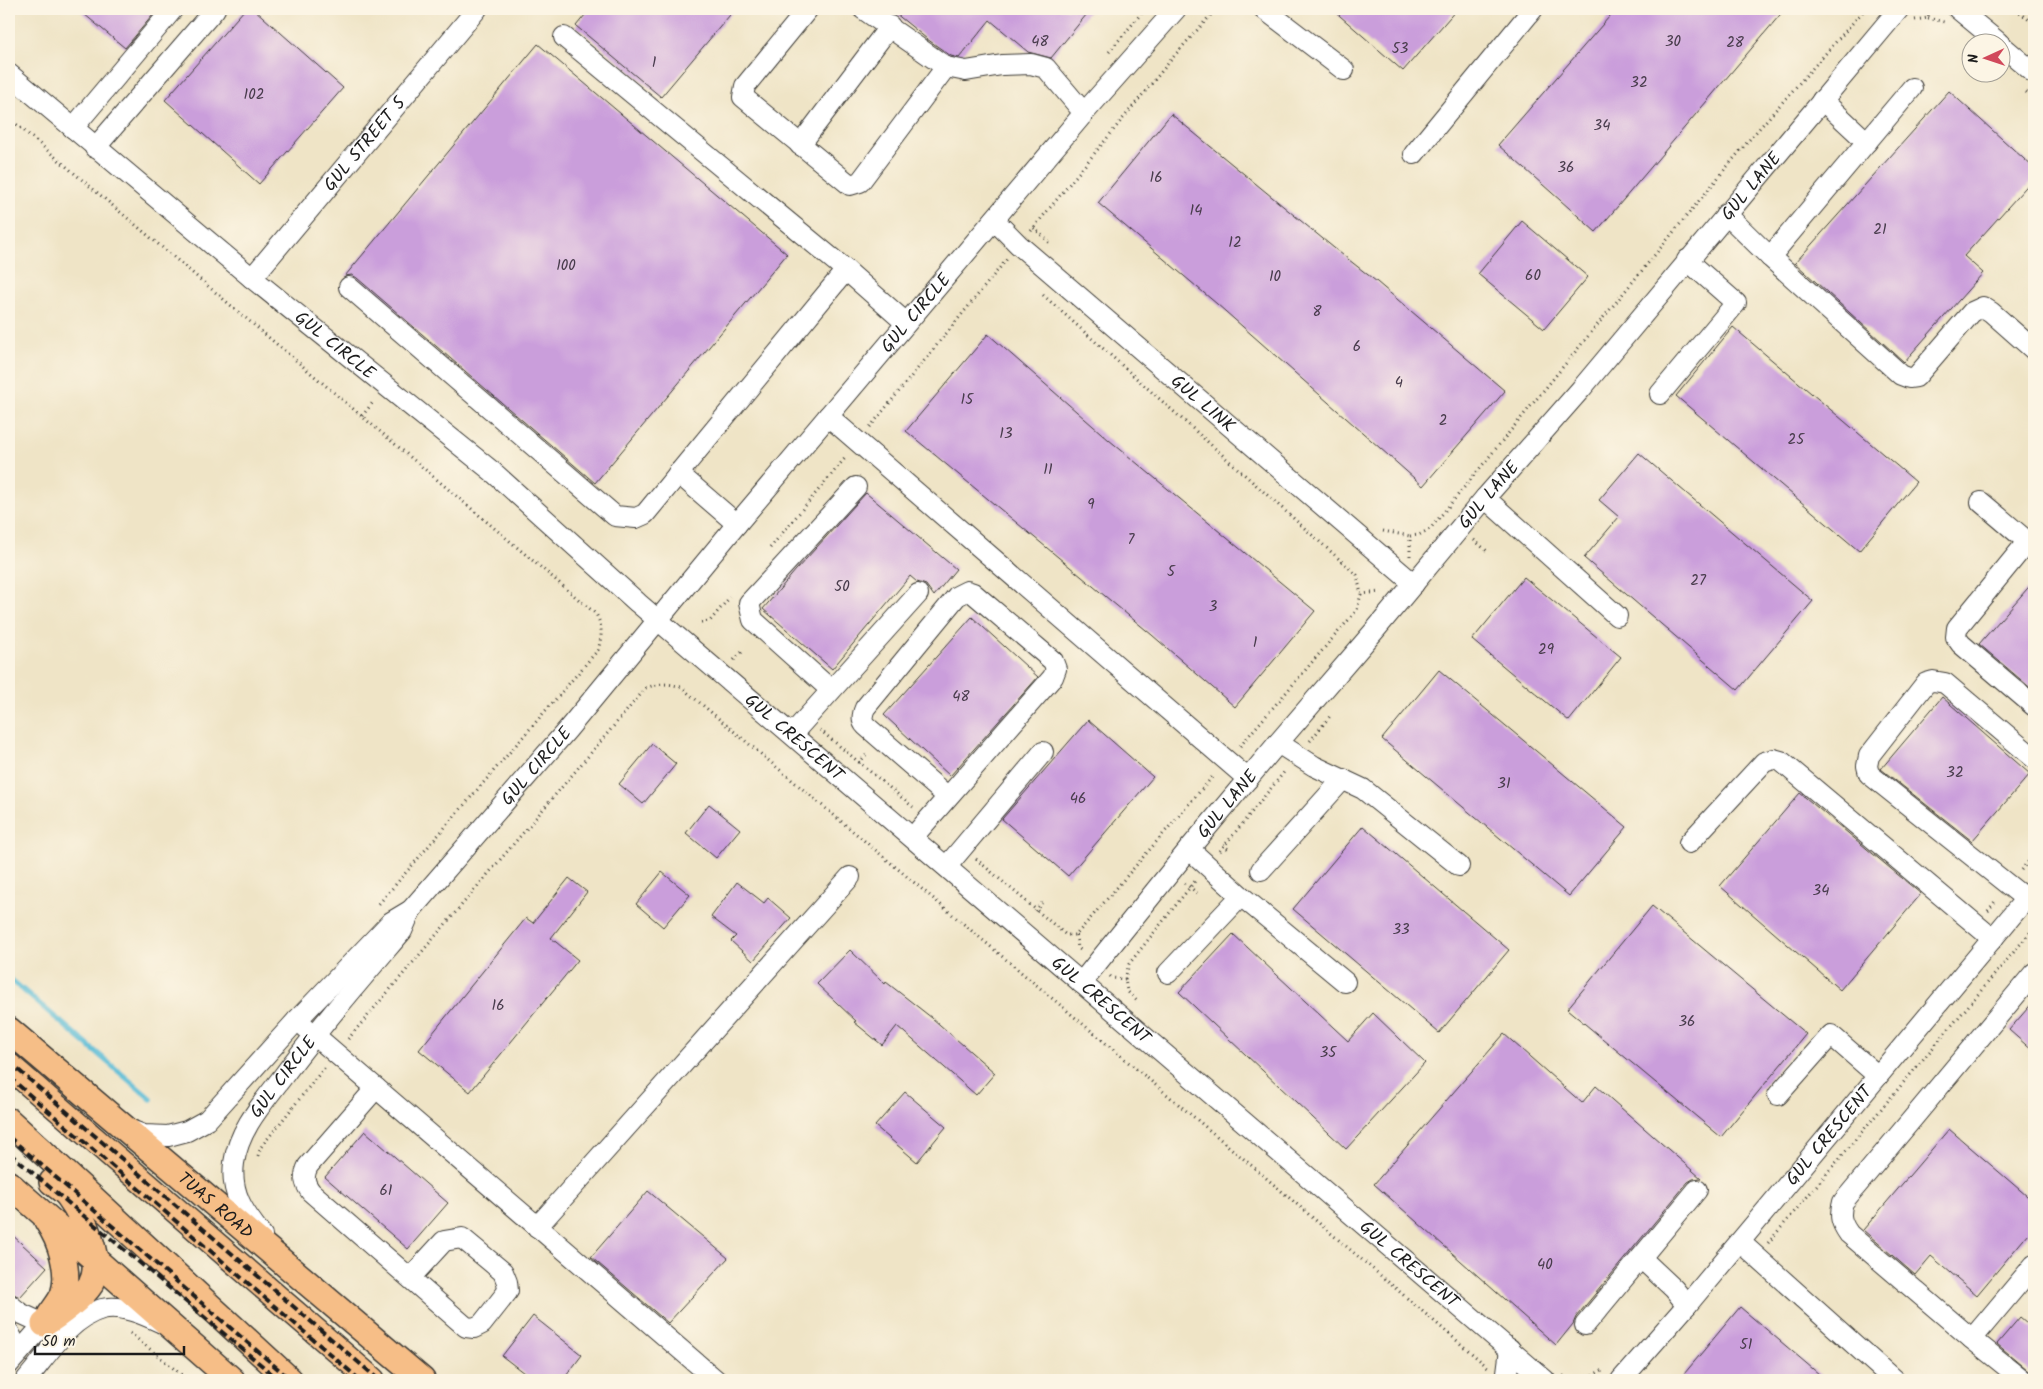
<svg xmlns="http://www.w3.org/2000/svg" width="2043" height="1389" font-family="Kalam,sans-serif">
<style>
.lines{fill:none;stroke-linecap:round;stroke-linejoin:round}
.stream{stroke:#57bbd6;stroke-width:5.5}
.building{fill:#ca9edb}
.minor-casing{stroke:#3c3a36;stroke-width:22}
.major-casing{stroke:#3c3a36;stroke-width:28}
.path{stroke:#3c3a36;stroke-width:3;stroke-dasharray:1 4;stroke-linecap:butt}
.minor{stroke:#fff;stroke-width:20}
.major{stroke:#f6be87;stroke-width:25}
.rail{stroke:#1c1c1c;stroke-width:4;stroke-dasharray:8 4;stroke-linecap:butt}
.labels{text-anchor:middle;stroke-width:4;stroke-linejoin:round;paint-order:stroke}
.number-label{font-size:15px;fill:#483c4c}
.street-label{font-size:18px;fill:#1c1c1c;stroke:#fcf5e5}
</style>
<rect width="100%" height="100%" fill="#fcf5e5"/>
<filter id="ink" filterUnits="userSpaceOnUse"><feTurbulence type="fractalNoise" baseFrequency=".02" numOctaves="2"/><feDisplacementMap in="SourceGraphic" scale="10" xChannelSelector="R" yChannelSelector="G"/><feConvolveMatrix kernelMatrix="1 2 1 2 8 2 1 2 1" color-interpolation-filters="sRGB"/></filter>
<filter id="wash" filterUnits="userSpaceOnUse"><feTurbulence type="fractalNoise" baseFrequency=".0096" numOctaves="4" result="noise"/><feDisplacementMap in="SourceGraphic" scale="20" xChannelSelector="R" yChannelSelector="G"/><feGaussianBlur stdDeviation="1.12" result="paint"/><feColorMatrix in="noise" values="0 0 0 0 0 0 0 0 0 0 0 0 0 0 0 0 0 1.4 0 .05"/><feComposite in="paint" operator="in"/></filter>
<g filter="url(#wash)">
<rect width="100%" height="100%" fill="#efe4c6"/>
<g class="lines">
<path class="stream" d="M9,978L151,1099"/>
</g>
<g id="blocks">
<g class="building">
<path d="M78,9H158L125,48Z"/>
<path d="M245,9H254L343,88L259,184L165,100Z"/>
<path d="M590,9H735L661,97L576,26Z"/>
<path d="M890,9H1091L1051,58L1028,52L990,20L959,58L951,56L927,39Z"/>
<path d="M1332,9H1457L1403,71Z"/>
<path d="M1616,9H1785L1596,232L1498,145Z"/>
<path d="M538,44L787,254L595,483L357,278L352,275L345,276Z"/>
<path d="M1949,91L2034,168V178L1964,256L1983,273L1904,362L1795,263Z"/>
<path d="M1171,114L1334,248L1377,282L1505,391L1423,486L1217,304L1098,203Z"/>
<path d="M1522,221L1588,277L1544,329L1478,274Z"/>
<path d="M1733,327L1916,482L1859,551L1676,396Z"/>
<path d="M988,334L1109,440L1315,611L1235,707L1152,635L906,431Z"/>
<path d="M1639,453L1813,601L1738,690L1584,558L1619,517L1599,500Z"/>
<path d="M866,493L956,569L934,596L926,585L917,582L910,576L832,669L763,609L796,570Z"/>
<path d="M1524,577L1621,657L1569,721L1472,640Z"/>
<path d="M2034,581V691L1979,644Z"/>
<path d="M972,617L1038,677L950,776L884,715Z"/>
<path d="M1439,670L1627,827L1569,896L1382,739Z"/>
<path d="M1942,697L2030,774L1972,841L1881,769Z"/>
<path d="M1088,720L1153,777L1068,876L1002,819Z"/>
<path d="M652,744L676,764L643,804L619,784Z"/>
<path d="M1800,793L1921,894L1840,990L1720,886Z"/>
<path d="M709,804L740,829L716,858L686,833Z"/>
<path d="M1363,826L1509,950L1439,1033L1293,909Z"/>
<path d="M662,872L690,895L663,927L636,904Z"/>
<path d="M569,878L587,892L551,938L578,960L470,1092L419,1050L526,918L533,923Z"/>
<path d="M737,882L764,903L768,898L791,918L753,961L731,941L736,936L711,917Z"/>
<path d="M1652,906L1806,1034L1721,1137L1567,1009Z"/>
<path d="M1233,934L1348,1041L1373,1013L1425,1063L1346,1149L1179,992Z"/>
<path d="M850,950L885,984L886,982L932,1018L995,1073L976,1095L897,1026L882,1045L854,1022L856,1021L817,984Z"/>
<path d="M2034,1001V1052L2009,1030Z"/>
<path d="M1504,1034L1582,1103L1596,1086L1701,1178L1693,1179L1688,1182L1576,1317L1573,1324L1556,1345L1374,1184Z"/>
<path d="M905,1092L946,1127L917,1162L875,1126Z"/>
<path d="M1949,1129L2034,1202V1227L1977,1295L1931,1256L1915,1275L1863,1230Z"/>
<path d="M365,1131L448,1203L408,1249L325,1177Z"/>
<path d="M648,1191L728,1258L668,1323L591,1257Z"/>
<path d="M9,1232L47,1267L20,1297L9,1292Z"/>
<path d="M1740,1307L1826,1380H1679Z"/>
<path d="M533,1316L582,1355L563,1380H533L502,1356Z"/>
<path d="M2020,1317L2034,1329V1375L1997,1344Z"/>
</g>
</g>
</g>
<g filter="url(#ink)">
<use href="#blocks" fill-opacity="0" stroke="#3c3a36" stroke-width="1"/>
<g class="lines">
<g class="minor-casing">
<g id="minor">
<path d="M808,9L745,86L743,97L850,185L860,182L946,67"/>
<path d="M863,9L946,67L966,71L1002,65L1031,64L1046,68L1084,113"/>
<path d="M1264,9L1344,70"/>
<path d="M1958,9L1998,42"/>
<path d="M564,37L846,270L906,323"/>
<path d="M2000,44L2034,73"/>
<path id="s1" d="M9,74L252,278L493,472L638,603L1545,1380"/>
<path d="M1822,100L1867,142"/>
<path d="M73,128L173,9"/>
<path d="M800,145L890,26"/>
<path d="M95,148L215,9"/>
<path d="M1414,154L1533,9"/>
<path d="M1726,214L1770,257L1901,375L1909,378L1916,377L1972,312L1983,307L1991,312L2034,350"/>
<path id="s2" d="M994,220L1019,245L1414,584"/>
<path d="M1770,257L1912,88"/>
<path id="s3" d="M252,278L477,9"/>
<path d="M349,287L615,516L636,518L645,514L846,270"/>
<path d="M1660,394L1736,303L1687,260"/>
<path d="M828,416L1248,779"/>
<path d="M678,473L737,524"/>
<path d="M1485,498L1617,616"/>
<path d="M1981,502L2034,547"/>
<path d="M2028,541L1957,628L1956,637L1961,644L2034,706"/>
<path d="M831,690L753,620L749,603L856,487"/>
<path d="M793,733L918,594"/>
<path d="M1278,743L1314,766L1363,789L1459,866"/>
<path d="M913,837L1053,677L1056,669L1053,661L973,593L967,591L957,596L865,708C862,715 861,721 866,726L948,797"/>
<path d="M1689,843L1764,762L1774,759L1781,761L1993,939"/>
<path d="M1189,849L1241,896L1345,982"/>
<path d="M947,866L1043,752"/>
<path d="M1261,870L1343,779"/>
<path d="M2026,899L1869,774L1867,766L1869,756L1926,683L1933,681L1945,683L2034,758"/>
<path d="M1168,973L1241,896"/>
<path d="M2034,973L1843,1202C1839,1216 1841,1223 1849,1234L1972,1339L2034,1265"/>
<path id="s4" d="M1081,983L1189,849L1278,743L1376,629L1485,498L1581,389L1899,9"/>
<path d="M297,1020L716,1380"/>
<path d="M376,1088L308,1166C303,1176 304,1183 311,1192L466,1327L474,1328L482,1324L508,1291L507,1282L503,1272L462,1238L444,1241L410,1278"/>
<path d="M1778,1095L1831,1035L1878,1076"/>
<path id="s5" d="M128,1129L144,1135L168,1136L187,1131L207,1120L297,1020L391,922L411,910L568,729L737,524L1084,113L1176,9"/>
<path d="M537,1227L850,877"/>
<path id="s6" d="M262,1235C244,1213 230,1193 234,1163C239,1128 264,1102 284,1075C321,1025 362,978 402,931L411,910"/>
<path d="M1740,1242L1894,1380"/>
<path d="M1641,1258L1674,1289L1687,1305"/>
<path d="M9,1304L20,1313L44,1324L9,1364"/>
<path d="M1585,1325L1697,1190"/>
<path d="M9,1332L19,1352"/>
<path d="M1972,1339L2023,1380"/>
<path d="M26,1380C47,1356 69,1318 102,1309C121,1304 145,1315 162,1323"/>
<path d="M1506,1380L1510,1349"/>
<path id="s7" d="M1621,1380L1687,1305L2034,889"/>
</g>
</g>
<g class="major-casing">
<g id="major">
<path id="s8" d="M9,1030L422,1380"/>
<path d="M9,1066L372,1380"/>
<path d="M9,1121L290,1380"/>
<path d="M9,1184L232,1380"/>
<path d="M47,1221C60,1240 71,1272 63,1295C60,1302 54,1309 50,1315"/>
<path d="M44,1324C58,1316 83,1297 91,1284C104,1261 83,1216 69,1197C65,1191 58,1187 52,1182"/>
</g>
</g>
<g class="path">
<path d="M2016,9L2034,24"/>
<path d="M1928,18L1944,22"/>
<path d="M1915,20L1928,18L1930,9"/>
<path d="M1109,52L1145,9"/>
<path d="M2026,92L2034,99"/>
<path d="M9,118L596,614C603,627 602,636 598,650L377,906"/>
<path d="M1034,228L1050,243"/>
<path d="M1031,231L1175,55L1216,9"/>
<path d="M1043,295L1357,575L1361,594L1357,610L1240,746"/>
<path d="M362,416L374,401"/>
<path d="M870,427L1007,259"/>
<path d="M1383,531L1410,536"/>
<path d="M1474,540L1487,551"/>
<path d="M770,548L846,457"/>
<path d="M1410,556V536L1419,535L1430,529L1749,140L1865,9"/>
<path d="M1361,594L1380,592"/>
<path d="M701,622L710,621L730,597"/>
<path d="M734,660L742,652"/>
<path d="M820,730L913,807"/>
<path d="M1310,741L1331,715"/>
<path d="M859,763L866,755"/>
<path d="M1223,845L1231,851"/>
<path d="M1220,851L1285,771"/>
<path d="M976,859L1066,935H1076L1214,775"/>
<path d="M2021,870L2034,855"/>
<path d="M1185,883L1197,893"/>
<path d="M1035,911L1042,903"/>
<path d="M1988,911L1996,900"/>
<path d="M1076,935L1078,948L1083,952"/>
<path d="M1110,976L1112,978L1125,979L1127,991L1138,1002"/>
<path d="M1125,979L1129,964L1195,881"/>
<path d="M348,1039L646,688C659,683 668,683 681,687L1245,1160L1489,1368"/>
<path d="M258,1156L261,1147L325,1067"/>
<path d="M1768,1243L2034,928"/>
<path d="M130,1333L188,1380"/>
<path d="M1563,1376C1579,1381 1589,1378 1604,1369"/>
</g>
<use href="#minor" class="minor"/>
<use href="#major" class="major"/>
<g class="rail">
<path d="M9,1062L379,1380"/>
<path d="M9,1077L360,1380"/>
<path d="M9,1137L291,1380"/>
<path d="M9,1153L272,1374"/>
</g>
</g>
</g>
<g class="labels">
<g class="number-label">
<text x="1040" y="46">48</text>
<text x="1673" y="46">30</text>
<text x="1735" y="47">28</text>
<text x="1400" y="53">53</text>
<text x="654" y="67">1</text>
<text x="1639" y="87">32</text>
<text x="254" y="99">102</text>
<text x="1602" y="130">34</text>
<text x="1566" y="172">36</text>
<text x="1156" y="182">16</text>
<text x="1196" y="215">14</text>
<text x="1880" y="234">21</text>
<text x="1235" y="247">12</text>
<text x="566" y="270">100</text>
<text x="1533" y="280">60</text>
<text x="1275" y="281">10</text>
<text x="1317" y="316">8</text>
<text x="1357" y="351">6</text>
<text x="1399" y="387">4</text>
<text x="967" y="404">15</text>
<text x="1443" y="425">2</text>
<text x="1006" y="438">13</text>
<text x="1796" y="444">25</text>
<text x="1048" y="474">11</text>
<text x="1091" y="509">9</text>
<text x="1131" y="544">7</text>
<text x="1171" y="576">5</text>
<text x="1698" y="585">27</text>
<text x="842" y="591">50</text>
<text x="1213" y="611">3</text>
<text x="1255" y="647">1</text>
<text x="1546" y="654">29</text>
<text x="961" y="701">48</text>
<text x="1955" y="777">32</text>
<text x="1504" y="788">31</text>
<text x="1078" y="803">46</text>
<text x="1821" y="895">34</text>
<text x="1401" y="934">33</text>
<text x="498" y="1010">16</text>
<text x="1687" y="1026">36</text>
<text x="1328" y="1057">35</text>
<text x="386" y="1195">61</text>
<text x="1545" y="1269">40</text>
<text x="1746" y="1349">51</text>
</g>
<g class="street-label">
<text dy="6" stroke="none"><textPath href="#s3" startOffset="175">GUL STREET 5</textPath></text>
<text dy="6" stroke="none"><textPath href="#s4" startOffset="1041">GUL LANE</textPath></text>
<text dy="6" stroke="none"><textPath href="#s5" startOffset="1159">GUL CIRCLE</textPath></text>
<text dy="6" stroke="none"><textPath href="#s1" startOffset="424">GUL CIRCLE</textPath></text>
<text dy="6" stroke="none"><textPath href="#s2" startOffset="278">GUL LINK</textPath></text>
<text dy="6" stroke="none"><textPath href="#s4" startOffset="636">GUL LANE</textPath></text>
<text dy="6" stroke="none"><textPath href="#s1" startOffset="1028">GUL CRESCENT</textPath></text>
<text dy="6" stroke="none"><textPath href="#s5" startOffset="568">GUL CIRCLE</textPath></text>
<text dy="6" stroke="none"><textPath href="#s4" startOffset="231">GUL LANE</textPath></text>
<text dy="6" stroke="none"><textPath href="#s1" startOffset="1432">GUL CRESCENT</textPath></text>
<text dy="6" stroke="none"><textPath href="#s6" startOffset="180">GUL CIRCLE</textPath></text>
<text dy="6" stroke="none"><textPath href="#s7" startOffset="321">GUL CRESCENT</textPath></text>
<text dy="6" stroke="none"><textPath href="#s8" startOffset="271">TUAS ROAD</textPath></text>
<text dy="6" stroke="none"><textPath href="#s1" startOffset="1838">GUL CRESCENT</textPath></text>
</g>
</g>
<rect width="2043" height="1389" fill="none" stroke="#fcf5e5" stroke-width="30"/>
<g transform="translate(1986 58) rotate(267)"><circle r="24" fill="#fcf5e5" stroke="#a29e95"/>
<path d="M0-4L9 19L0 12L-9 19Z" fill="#d1495b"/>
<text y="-8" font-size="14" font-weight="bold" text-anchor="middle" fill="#1c1c1c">N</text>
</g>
<path d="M35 1346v8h149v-8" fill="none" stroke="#1c1c1c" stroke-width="2.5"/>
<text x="42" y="1346" font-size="15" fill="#1c1c1c" stroke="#fcf5e5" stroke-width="4" paint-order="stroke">50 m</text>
</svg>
